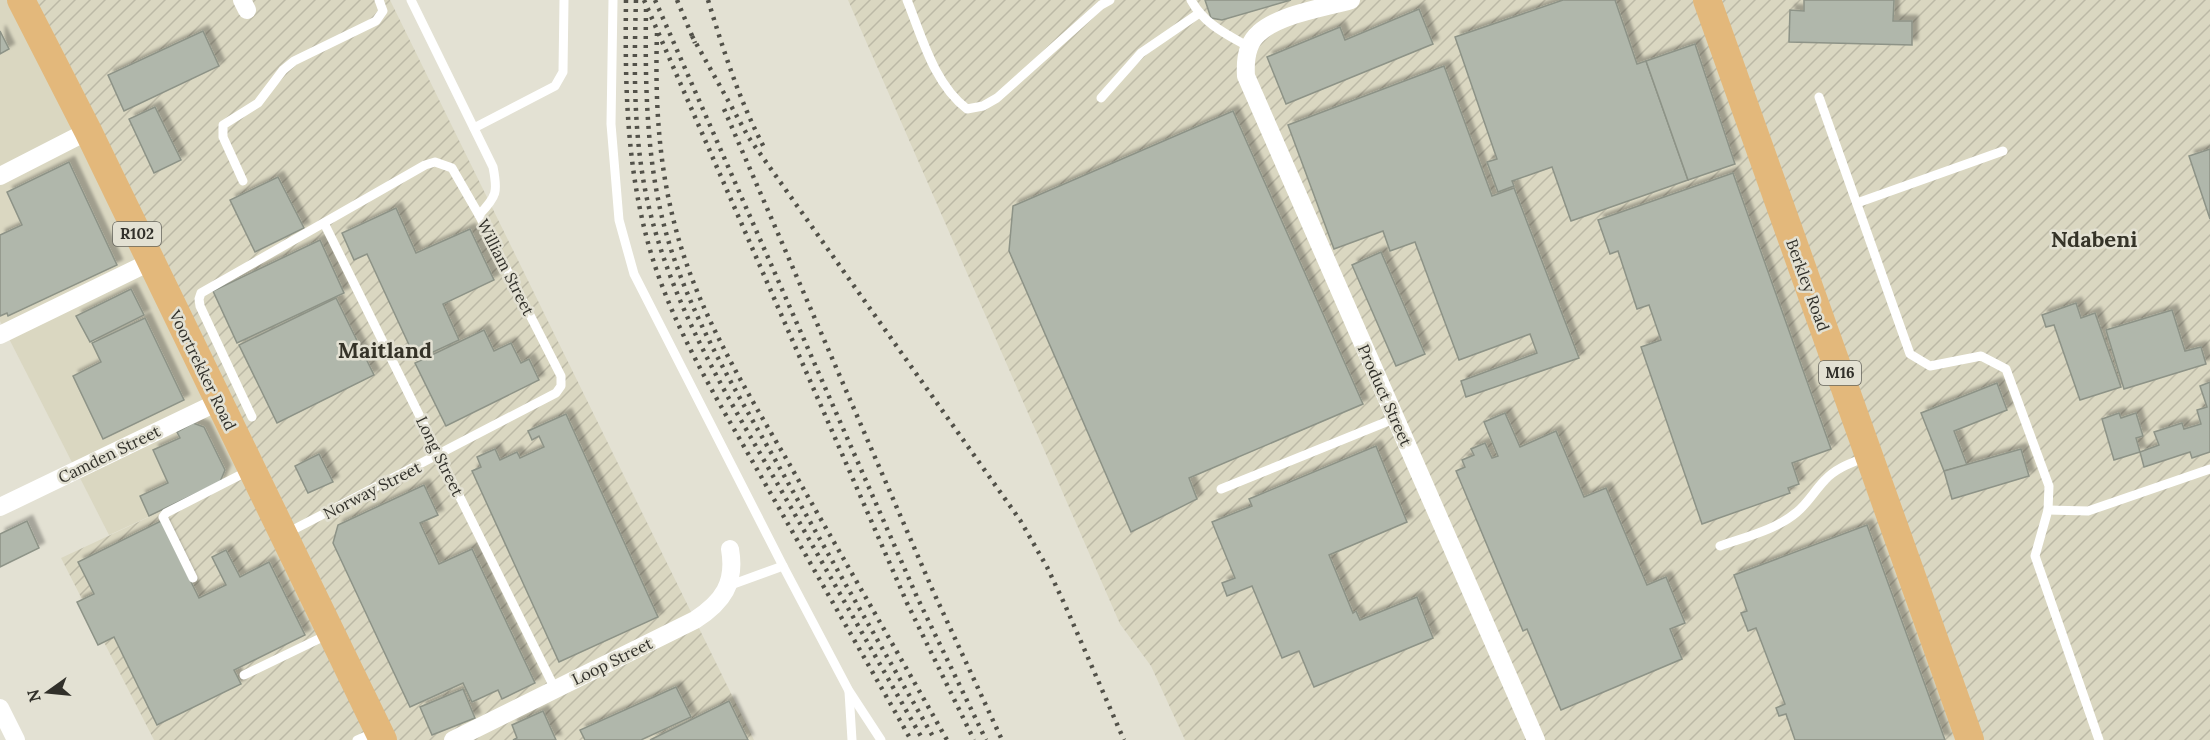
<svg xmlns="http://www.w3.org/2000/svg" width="2210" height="740" font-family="Lora,serif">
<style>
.built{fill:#dad7c1}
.industrial{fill:url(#industrial-furrows)}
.building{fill:#b0b7ab;stroke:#8d9387;stroke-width:1.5;filter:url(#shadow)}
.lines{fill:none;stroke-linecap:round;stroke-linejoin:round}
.service{stroke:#fff;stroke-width:9}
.minor{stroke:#fff;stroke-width:18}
.primary{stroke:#e3b87b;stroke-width:28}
.rail{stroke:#525149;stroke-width:4.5;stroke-dasharray:3 6;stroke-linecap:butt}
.labels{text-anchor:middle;stroke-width:5;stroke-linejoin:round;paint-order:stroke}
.shield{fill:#e3e1d3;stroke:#66655d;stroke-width:1.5}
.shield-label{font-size:15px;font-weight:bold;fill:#31302a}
.street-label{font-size:16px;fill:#31302a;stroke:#e3e1d3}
.district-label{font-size:22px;font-weight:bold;fill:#353328;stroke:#e3e1d3}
</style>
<defs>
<pattern id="industrial-furrows" width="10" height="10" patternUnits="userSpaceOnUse" patternTransform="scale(1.5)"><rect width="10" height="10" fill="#dad7c1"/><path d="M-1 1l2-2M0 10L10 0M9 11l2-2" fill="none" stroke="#bcb9a6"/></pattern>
<filter id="shadow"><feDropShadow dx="5.5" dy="-5.5" stdDeviation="1.5" flood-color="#0004"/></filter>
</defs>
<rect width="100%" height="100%" fill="#e3e1d3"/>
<path class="built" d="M0,0H21L251,470L109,535L0,321Z"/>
<g class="industrial">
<path d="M21,0H390L754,740H154L61,558L250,470Z"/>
<path d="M848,0H2210V740H1185L1151,666L1120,624Z"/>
</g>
<g class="building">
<path d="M1205,0H1291L1222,20L1211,18Z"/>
<path d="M1563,0H1615L1637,64L1646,61L1688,180L1571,221L1552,167L1512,181L1514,186L1498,192L1487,162L1497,159L1455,37Z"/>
<path d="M1804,0H1894L1893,21H1912V45L1789,42L1790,10L1804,11Z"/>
<path d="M1419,9L1433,44L1286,104L1267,57L1340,27L1345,40Z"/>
<path d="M0,31L9,49L0,54Z"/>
<path d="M203,31L219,66L124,111L108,75Z"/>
<path d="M1695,44L1735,164L1688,180L1646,61Z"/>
<path d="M1444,66L1492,196L1514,188L1579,358L1466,397L1461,381L1537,353L1530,334L1459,360L1415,242L1390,251L1383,231L1334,249L1288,125Z"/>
<path d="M155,107L181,160L154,173L129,119Z"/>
<path d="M1233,111L1363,404L1189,478L1197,499L1131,532L1009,251L1013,206Z"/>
<path d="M2210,149V219L2189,156Z"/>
<path d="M69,162L117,265L8,316L7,313L0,316V235L22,225L7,192Z"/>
<path d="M1733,173L1831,449L1792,463L1799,484L1788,488L1790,493L1702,524L1641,347L1661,340L1649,305L1637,309L1618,251L1610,254L1598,220Z"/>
<path d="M278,177L304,228L255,252L230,200Z"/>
<path d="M396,208L416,253L470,229L494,280L443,304L459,340L416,360L367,254L354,260L342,233Z"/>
<path d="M320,240L344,293L237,343L213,291Z"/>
<path d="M1381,252L1425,354L1396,366L1352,265Z"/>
<path d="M131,289L144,315L90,342L76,316Z"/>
<path d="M336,298L374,375L277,423L239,345Z"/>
<path d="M2076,303L2081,318L2095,313L2121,387L2080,400L2054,325L2046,327L2042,315Z"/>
<path d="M2172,310L2185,351L2201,347L2206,364L2124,389L2106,330Z"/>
<path d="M145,318L184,400L103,439L73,376L101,362L92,343Z"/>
<path d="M484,330L494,351L511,343L521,363L529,359L539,380L446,426L415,363Z"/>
<path d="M2210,382V452L2192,458L2190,452L2144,467L2140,452L2159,445L2154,432L2182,423L2184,429L2201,424L2197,410L2207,407L2200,386Z"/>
<path d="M1997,383L2007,410L1954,431L1967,465L1944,471L1921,413Z"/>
<path d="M1505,413L1520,447L1556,431L1584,497L1606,488L1647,585L1666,577L1685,623L1670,629L1682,659L1561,710L1527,629L1523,631L1456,471L1465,467L1462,460L1474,455L1471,449L1485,443L1492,458L1498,456L1484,422Z"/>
<path d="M2119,413L2121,418L2136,413L2143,436L2136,438L2140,452L2114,460L2102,419Z"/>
<path d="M566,414L658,617L559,662L472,471L481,467L477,457L495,449L500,460L517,452L520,458L544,447L539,436L532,440L528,431Z"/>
<path d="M193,423L204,427L225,470L220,482L149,516L140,496L168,483L153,450L180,438L177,432Z"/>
<path d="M1376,446L1407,522L1329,555L1353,613L1356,611L1360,620L1417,597L1433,638L1314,687L1299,651L1282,658L1252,586L1227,596L1222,583L1235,578L1212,522L1252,506L1249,499Z"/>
<path d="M2021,449L2029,476L1952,499L1944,471Z"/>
<path d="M319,454L333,482L308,493L295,466Z"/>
<path d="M424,485L438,515L420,523L439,564L472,549L535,683L502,699L498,690L472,702L463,683L410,707L333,543L338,525Z"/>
<path d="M27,521L39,548L0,567V534Z"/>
<path d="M161,521L199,598L226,585L212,557L226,550L240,577L269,562L305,635L234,670L241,684L157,725L114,637L98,645L77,602L94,594L78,562Z"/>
<path d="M1867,525L1945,740H1795L1786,714L1779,716L1776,708L1785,704L1756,628L1748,631L1741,613L1747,611L1734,575Z"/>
<path d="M676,687L691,717L641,740H585L580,730Z"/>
<path d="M463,689L475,718L432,735L420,707Z"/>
<path d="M729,701L748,740H650Z"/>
<path d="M543,711L556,740H513L517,738L512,725Z"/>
</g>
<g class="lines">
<g class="service">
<path d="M411,0L493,167C498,192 497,196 479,215"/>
<path d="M613,0L611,124L619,220L634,274L783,566L728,586"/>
<path d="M907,0C922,37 934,84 967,109L983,106L997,98L1101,5L1110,0"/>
<path d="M1191,0C1204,24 1226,34 1249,47"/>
<path d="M1819,97L1910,354L1930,366L1981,356L2006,369L2049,486L2048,510L2035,556L2099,740"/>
<path d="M1101,98L1141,53L1198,14"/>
<path d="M474,128L555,86L563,72L564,0"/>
<path d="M243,181L223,137V125L258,103L283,70L294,61L376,21L383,11L379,0"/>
<path d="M1857,203L2003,151"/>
<path d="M324,223L555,689"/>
<path d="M252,417L200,306L199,299L201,293L425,165L435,162L452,168L479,215L561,376V386L556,393L287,533"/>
<path d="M1221,489L1396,418"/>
<path d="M2048,510L2088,511L2210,469"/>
<path d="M1720,546C1745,537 1776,530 1797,512C1808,503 1815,490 1825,480C1836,468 1851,463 1866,457"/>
<path d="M783,566L849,691L881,740"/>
<path d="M193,578L163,517L166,513L248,471"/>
<path d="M244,675L329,634"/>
<path d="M849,692L852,740"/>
<path d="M357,740L377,731"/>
</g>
<g class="minor">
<path d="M242,0L247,10"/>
<path d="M1351,0C1324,8 1280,14 1259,33C1246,44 1245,61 1246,76L1536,740"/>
<path d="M0,176L88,131"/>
<path d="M0,335L150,262"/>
<path d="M0,507L218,402"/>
<path d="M0,708L16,740"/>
<path d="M453,740L695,620C723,602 736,583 730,549"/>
</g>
<g class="primary">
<path d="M21,0L88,131L383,740"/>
<path d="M1707,0L1970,740"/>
</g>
<g class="rail">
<path d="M626,0C625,81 626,160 647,239C668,319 713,392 754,464C806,556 859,648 911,740"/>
<path d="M636,0C634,66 633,134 647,199C670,303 725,392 777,483C826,569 874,654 923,740"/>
<path d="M644,0L907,603L974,740"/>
<path d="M655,0L917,597L986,740"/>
<path d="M677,0L695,43"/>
<path d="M708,0C724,52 740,103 766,151"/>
<path d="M646,9C645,87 646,168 669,243C693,321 737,393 777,463C829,556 882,648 935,740"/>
<path d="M657,33C655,97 658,160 674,222C695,307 743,385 787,460C840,553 894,646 947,740"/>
<path d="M692,36L749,138L1020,520L1047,567L1065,605L1124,740"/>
<path d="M724,109L933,591L1002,740"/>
</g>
</g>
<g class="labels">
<g class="shield">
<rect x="113" y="222" width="48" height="24" rx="4.5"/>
<rect x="1819" y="361" width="42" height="24" rx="4.5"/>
</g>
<g class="shield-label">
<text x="137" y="239">R102</text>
<text x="1840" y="378">M16</text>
</g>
<g class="street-label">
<text transform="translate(506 267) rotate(63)" y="6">William Street</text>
<text transform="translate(1808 285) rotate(70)" y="6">Berkley Road</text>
<text transform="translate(203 370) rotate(64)" y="6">Voortrekker Road</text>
<text transform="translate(1385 395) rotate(66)" y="6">Product Street</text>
<text transform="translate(109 454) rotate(-26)" y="6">Camden Street</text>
<text transform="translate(440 456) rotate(64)" y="6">Long Street</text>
<text transform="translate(372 490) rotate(-27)" y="6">Norway Street</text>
<text transform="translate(612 661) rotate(-26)" y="6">Loop Street</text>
</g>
<g class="district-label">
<text x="2094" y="247">Ndabeni</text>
<text x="385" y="358">Maitland</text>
</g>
</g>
<g transform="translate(48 692) rotate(255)" stroke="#e3e1d3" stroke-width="4.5" paint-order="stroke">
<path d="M0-4.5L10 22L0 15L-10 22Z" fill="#31302a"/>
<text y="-9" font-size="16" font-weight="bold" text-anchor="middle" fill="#31302a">N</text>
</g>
</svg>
